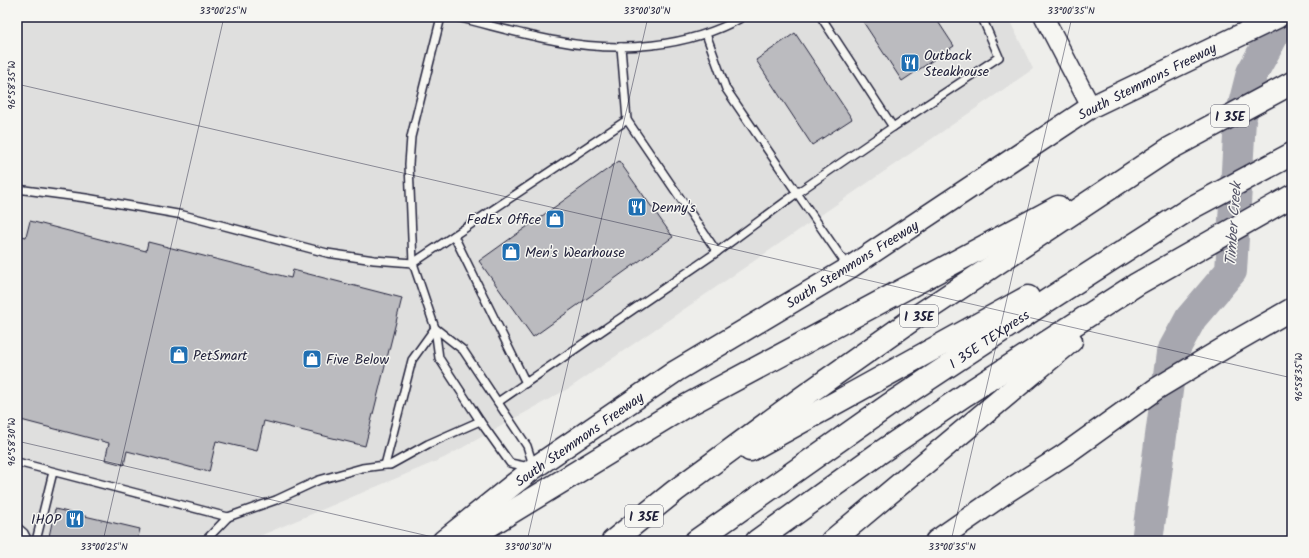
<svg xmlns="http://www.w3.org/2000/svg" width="1309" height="558" font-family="Kalam,sans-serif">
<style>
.built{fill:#dfdfde}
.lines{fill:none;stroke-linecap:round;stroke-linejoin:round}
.river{stroke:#a7a7af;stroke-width:32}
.building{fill:#bbbbbf;stroke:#22223b}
.service-casing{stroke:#22223b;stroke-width:10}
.tertiary-casing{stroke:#22223b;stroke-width:21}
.secondary-casing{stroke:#22223b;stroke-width:24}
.motorway-casing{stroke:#22223b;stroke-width:25}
.service{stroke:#f6f6f2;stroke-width:7}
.tertiary{stroke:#f6f6f2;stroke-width:18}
.secondary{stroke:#f6f6f2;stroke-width:21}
.motorway{stroke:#f6f6f2;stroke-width:22}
.ticks{fill:none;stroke:#22223b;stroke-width:1;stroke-opacity:0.45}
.labels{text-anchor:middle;stroke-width:3;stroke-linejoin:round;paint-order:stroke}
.shield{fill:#f6f6f2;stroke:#626272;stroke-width:1}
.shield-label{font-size:13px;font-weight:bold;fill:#22223b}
.poi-label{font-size:14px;fill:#22223b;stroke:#f6f6f2;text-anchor:start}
.street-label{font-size:14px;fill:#22223b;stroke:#f6f6f2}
.water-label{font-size:15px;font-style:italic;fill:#575769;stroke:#f6f6f2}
.neatline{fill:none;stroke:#22223b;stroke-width:1.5}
.ticks-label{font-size:10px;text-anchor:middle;fill:#22223b}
</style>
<rect width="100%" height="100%" fill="#eeeeeb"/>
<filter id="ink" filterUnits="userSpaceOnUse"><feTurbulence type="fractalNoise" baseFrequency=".025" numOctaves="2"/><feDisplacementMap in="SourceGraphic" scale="8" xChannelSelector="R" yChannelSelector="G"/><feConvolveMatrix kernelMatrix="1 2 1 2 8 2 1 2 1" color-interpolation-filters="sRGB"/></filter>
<g filter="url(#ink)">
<path class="built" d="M17,17H1008L1033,69L571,387L444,458L248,541H17Z"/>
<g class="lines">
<path class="river" d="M1147,541L1172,353L1191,318L1231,271L1240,120L1252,73L1283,17"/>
</g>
<g class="building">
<path d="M860,17H935L954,46L902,81Z"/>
<path d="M795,33L852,119L812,145L756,60Z"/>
<path d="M619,161L673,237L533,337L479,261Z"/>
<path d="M30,221L146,251L148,242L291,278L293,270L402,298L365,446L264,421L257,451L216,441L209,472L127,451L124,465L105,460L109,443L17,419V235L26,237Z"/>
<path d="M55,509L140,529L137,541H48Z"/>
</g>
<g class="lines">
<g class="service-casing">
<g id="service">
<path d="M456,17C490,25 523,35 557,41C618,53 688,48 743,17"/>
<path d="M706,34L726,89L797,193L893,127L821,17"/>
<path d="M621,47L627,120L717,252"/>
<path d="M893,127L999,57L983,20L987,17"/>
<path d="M17,189L86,198L183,215L327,253L374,260L413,263L627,120"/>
<path d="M454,236L526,383"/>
<path d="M435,328L463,350L527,446L534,468L510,463L480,421L439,358L435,328L413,263L409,164L411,137L441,17"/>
<path d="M498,402L717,252L797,193L848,267"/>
<path d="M17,462L228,517L276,500L319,480L362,468L385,465H390L428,444L480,421"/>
<path d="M385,465L412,360L435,328"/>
<path d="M17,527L24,533L28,541"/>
<path d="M36,541L53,472"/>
<path d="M205,541L228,517"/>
</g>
</g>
<g class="tertiary-casing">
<path id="tertiary" d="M1044,17L1091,107"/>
</g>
<g class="secondary-casing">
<g id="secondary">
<path d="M443,541L534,468L676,371L849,268L1091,107L1278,17"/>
<path d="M936,541L1008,491L1064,455L1156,389L1234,342L1292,309"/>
</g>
</g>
<g class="motorway-casing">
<g id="motorway">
<path d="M750,450L1028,297"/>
<path d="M464,541L682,408L1058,207"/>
<path d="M613,541L675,491L800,399L916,317L1169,149L1292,83"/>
<path d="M696,541L889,405L1048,300L1191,208L1292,154"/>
<path d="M757,541L878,454L965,395L1137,284L1292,196"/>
<path d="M832,541L1071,341"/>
</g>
</g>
<use href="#service" class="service"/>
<use href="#tertiary" class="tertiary"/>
<use href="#secondary" class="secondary"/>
<use href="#motorway" class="motorway"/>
</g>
</g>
<path class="ticks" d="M1276,17L1292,21M17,84L1292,378M17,441L450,541M103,541L224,17M527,541L648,17M951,541L1072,17"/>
<defs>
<g id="restaurant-square" transform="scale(1)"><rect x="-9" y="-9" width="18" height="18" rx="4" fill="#1f6fb2" stroke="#f6f6f2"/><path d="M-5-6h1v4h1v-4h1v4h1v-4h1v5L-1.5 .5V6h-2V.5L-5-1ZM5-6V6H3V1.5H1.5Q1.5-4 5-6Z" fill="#fff"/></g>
<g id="shop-square" transform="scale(1)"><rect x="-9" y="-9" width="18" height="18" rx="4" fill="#1f6fb2" stroke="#f6f6f2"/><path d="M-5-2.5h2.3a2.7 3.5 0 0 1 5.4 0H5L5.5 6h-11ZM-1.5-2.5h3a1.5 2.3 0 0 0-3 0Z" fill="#fff"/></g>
</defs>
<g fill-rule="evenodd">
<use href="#restaurant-square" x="910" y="63"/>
<use href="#restaurant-square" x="637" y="207"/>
<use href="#shop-square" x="555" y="219"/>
<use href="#shop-square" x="511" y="252"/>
<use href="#shop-square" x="179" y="355"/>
<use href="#shop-square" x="312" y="359"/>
<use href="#restaurant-square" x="75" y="519"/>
</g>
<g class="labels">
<g class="shield">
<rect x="1211" y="105" width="38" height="22" rx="3"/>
<rect x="900" y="305" width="38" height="22" rx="3"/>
<rect x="625" y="505" width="38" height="22" rx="3"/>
</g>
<g class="shield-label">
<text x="1230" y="121">I 35E</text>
<text x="919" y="321">I 35E</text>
<text x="644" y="521">I 35E</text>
</g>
<g class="poi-label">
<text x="924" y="60">Outback<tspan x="924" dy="16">Steakhouse</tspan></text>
<text x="651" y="212">Denny's</text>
<text x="541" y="224" text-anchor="end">FedEx Office</text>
<text x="525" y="257">Men's Wearhouse</text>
<text x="193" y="360">PetSmart</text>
<text x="326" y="364">Five Below</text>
<text x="61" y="524" text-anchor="end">IHOP</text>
</g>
<g class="street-label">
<text transform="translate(1147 81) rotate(-27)" y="5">South Stemmons Freeway</text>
<text transform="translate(852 264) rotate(-32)" y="5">South Stemmons Freeway</text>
<text transform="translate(989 339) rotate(-34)" y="5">I 35E TEXpress</text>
<text transform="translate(579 439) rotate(-35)" y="5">South Stemmons Freeway</text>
</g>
<g class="water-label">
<text transform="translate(1233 224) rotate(-86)" y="5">Timber Creek</text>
</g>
</g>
<rect width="1309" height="558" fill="none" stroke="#f6f6f2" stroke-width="44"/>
<rect x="22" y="22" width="1265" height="514" class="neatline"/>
<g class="ticks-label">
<text x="223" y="14">33°00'25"N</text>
<text x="647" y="14">33°00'30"N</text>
<text x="1071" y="14">33°00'35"N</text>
<text transform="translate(11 85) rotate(-90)" y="4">96°58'35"W</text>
<text transform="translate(1298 377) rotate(-90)" y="4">96°58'35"W</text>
<text transform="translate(11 442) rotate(-90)" y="4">96°58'30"W</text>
<text x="104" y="550">33°00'25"N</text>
<text x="528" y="550">33°00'30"N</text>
<text x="952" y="550">33°00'35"N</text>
</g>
</svg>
